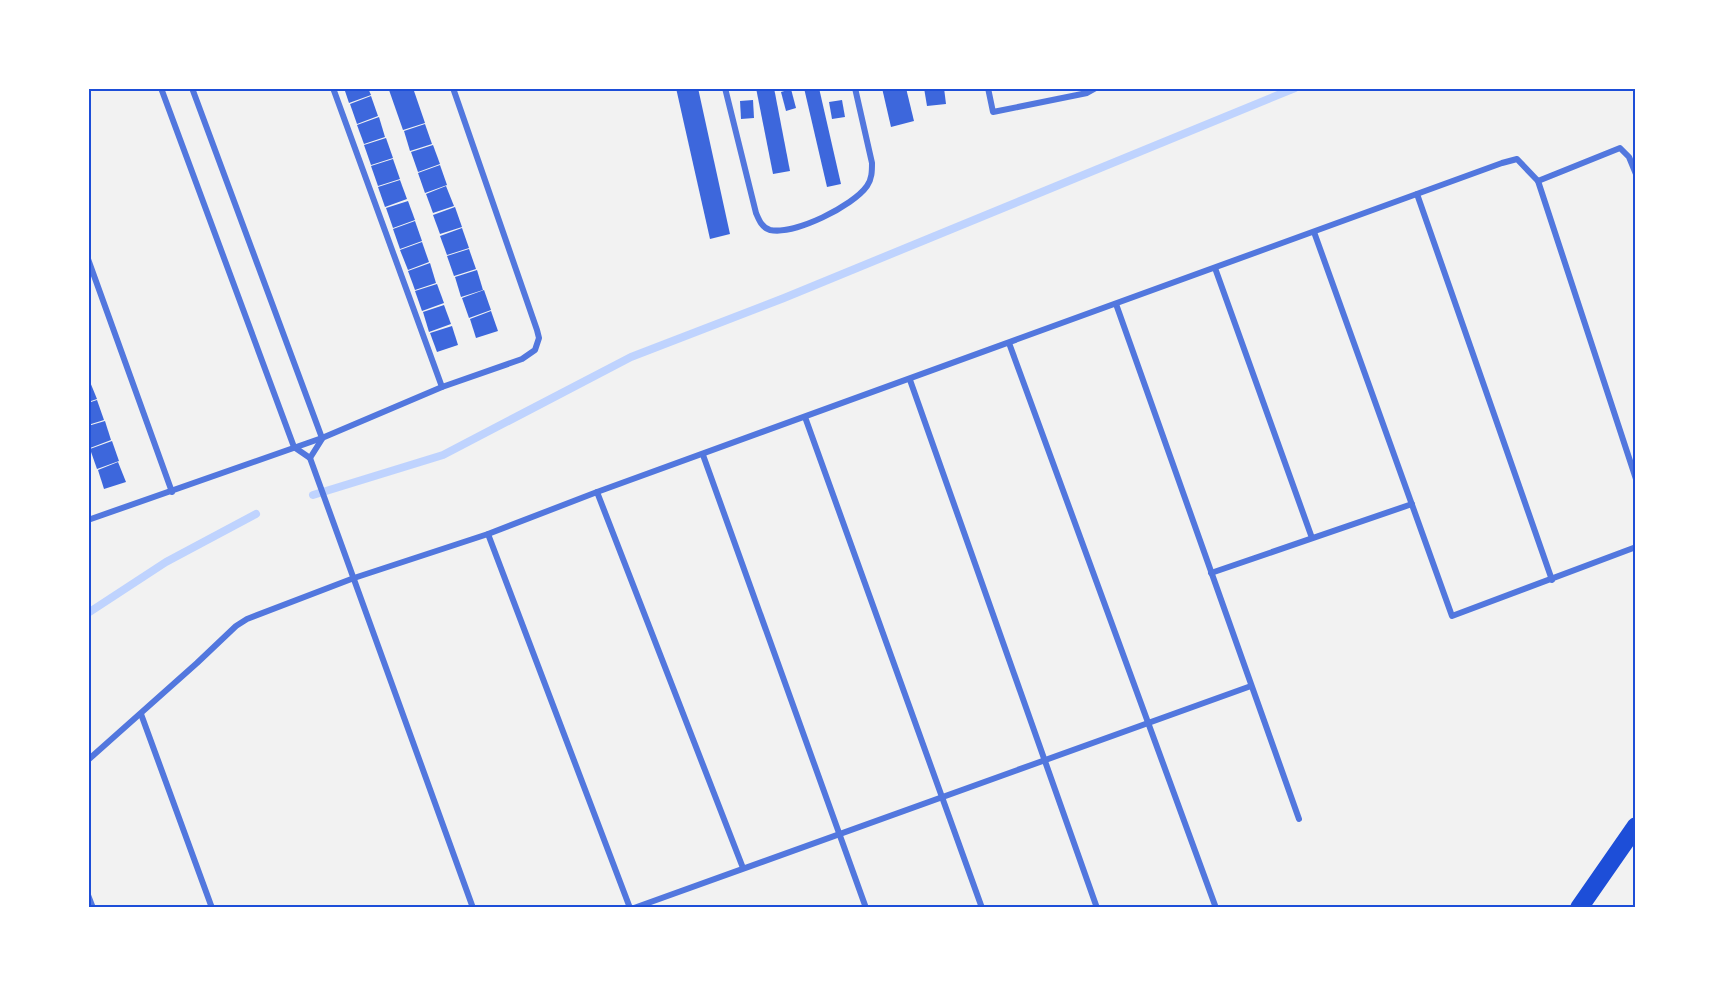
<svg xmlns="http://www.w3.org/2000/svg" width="1724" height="996" font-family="'Fira Sans',sans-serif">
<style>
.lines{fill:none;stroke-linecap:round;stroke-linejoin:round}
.stream{stroke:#bfd3fe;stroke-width:8}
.building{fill:#3d67dc}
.minor{stroke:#5277de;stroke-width:6}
.motorway{stroke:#1d4ed8;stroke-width:18}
.neatline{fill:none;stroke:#1d4ed8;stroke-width:2}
</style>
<rect width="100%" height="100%" fill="#f2f2f2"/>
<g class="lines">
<g class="stream">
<path d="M313,495L443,455L631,357L784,298L1295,88"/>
<path d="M88,613L166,562L256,514"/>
</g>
</g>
<g class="building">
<path d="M344,88H368L371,95L349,103Z"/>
<path d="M393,88H413L425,123L403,130L389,90Z"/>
<path d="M676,88H698L730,234L710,239Z"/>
<path d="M756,88H774L790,171L773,174Z"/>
<path d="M804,88H819L841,184L827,187Z"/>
<path d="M882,88H906L914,121L891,127Z"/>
<path d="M924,88H944L946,104L927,106Z"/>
<path d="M791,89L796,108L786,111L781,92Z"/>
<path d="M371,96L378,116L357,124L350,104Z"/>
<path d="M753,100L754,118L741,119L740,101Z"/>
<path d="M842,100L845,117L832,119L829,102Z"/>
<path d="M379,117L385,137L364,144L357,125Z"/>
<path d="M425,124L432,144L410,151L404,131Z"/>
<path d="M386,138L393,158L371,165L364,145Z"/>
<path d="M433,145L440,164L418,172L411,152Z"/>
<path d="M393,159L400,179L378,186L371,166Z"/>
<path d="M440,165L447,185L425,193L418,173Z"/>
<path d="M400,180L407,199L385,207L378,187Z"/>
<path d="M446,186L454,206L433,213L426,194Z"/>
<path d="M408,201L415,220L393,228L386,208Z"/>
<path d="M455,207L462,227L440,234L433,215Z"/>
<path d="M415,221L422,241L400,249L393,229Z"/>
<path d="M462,228L469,248L447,255L440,236Z"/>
<path d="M422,242L429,262L408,270L400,250Z"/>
<path d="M469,249L476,269L454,276L447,256Z"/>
<path d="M430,263L436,283L415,290L408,271Z"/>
<path d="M477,270L483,290L461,297L455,277Z"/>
<path d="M437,284L444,303L422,311L415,291Z"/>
<path d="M484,290L491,310L469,318L462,298Z"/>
<path d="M444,305L451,324L429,332L423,312Z"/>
<path d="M491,311L498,331L476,338L470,319Z"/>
<path d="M452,326L458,345L437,352L430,333Z"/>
<path d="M88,377L97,399L88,402Z"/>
<path d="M97,400L104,420L88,425V403Z"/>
<path d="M105,421L111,440L90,448L88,426Z"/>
<path d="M112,441L119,461L97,469L90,449Z"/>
<path d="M118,462L126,482L104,489L98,470Z"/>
</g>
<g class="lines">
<g class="minor">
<path d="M161,88L294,447L310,458L473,908"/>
<path d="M192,88L322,438"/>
<path d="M333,88L442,387"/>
<path d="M725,88L756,213C759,220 762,228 770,230C795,235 853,206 867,186C872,179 872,171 872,163L855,88"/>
<path d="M988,88L993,112L1087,93L1096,88"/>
<path d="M1538,181L1636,479"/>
<path d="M1417,194L1552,580"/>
<path d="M1314,232L1452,616L1636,547"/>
<path d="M88,259L172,492"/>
<path d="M1215,268L1312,538"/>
<path d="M1116,304L1299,819"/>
<path d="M1009,343L1216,908"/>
<path d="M910,380L1097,908"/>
<path d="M805,417L982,908"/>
<path d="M703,455L866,908"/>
<path d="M310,458L322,439"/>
<path d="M597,492L1502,163L1517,159L1538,181L1620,148L1629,157L1636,174"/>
<path d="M88,520L322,438L442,387L522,359L535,350L539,338L537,330L453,88"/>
<path d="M488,534L630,908"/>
<path d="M1211,573L1412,504"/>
<path d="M141,714L212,908"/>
<path d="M88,760L197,663L236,626L247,619L354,578L488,534L597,492L743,868"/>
<path d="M88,895L93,908"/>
<path d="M634,908L1251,686"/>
</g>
<path class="motorway" d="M1579,908L1636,826"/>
</g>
<rect width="1724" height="996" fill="none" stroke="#ffffff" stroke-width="180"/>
<rect x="90" y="90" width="1544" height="816" class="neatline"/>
</svg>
